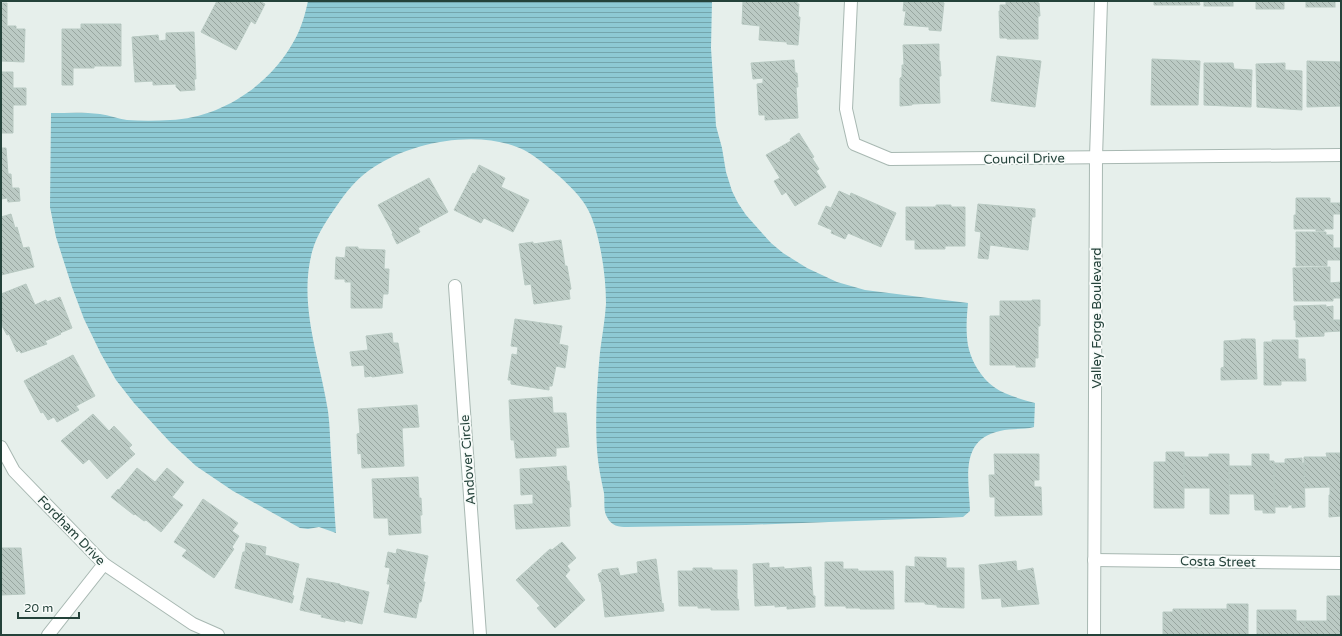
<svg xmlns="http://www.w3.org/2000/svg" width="1342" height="636" font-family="'Varela Round',sans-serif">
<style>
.water{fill:url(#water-rules)}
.building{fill:url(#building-back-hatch);stroke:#b8c9c2}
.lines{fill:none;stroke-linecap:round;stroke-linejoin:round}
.minor-casing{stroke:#a8b8b2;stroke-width:14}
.minor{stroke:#fff;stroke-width:12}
.labels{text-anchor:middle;stroke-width:3.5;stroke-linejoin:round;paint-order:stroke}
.street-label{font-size:13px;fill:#24423a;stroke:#f7fbf9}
</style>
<defs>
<pattern id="water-rules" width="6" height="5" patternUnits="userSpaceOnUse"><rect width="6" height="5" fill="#8ec9d4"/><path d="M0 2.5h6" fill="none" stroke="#74a5ad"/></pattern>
<pattern id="building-back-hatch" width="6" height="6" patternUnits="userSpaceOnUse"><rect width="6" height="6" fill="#bbcac4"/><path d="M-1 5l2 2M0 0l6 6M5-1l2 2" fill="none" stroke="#98a6a0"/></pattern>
</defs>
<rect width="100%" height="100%" fill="#e6efeb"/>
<path class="water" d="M308,1H712L711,48L716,126L722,148L726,172L732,191L738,203L746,215L771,243L783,253L807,268L837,282L865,290L968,303C967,314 966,326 967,337C968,356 979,376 994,387C1005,395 1021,399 1035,403L1034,427C1024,430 1012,428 1000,431C959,440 969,478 970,511L963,517L746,525L627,527C619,527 611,526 607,517C603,511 605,501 604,493C601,479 598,465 597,450C595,418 597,384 600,352C602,336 605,320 606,304C606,278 602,251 595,227C588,203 577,193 559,176C548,167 537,157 524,150C480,129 414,141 374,167C360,176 349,188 340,201C329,217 317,233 312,252C298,305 320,359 328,411C330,426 330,441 331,455C333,481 334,507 336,533L319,527L308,529L300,528L233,491L196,466L169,441L134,403L116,380L101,354L84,319L72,287L56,237L50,207L51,113C68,113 84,112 100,114C109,115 118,119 127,120C141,121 156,121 170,120C221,118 270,85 294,41C301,29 305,15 308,1Z"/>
<g class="building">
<path d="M217,1H262L261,2L265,4L255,24L251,21L236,50L201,32Z"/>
<path d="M743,1H797V4H799L798,17H800L798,45L787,44V42L759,40L760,26L742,24Z"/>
<path d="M904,1H942V2L944,3L941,31L929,30V27L904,25L906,11H903Z"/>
<path d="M1006,1H1037L1038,3H1039L1040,16H1038V39H1007V38H1000L999,11H1000V5H1006Z"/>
<path d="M1154,1H1199L1200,5H1154Z"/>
<rect x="1204" y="1" width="29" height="5"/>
<path d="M1256,1H1290H1284V9H1256Z"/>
<rect x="1306" y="1" width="29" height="6"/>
<path d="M1,3H7V26H16V29H25L24,62L1,61Z"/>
<path d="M81,24H121V66H94V68H73V85H62V29H81Z"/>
<path d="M194,32L196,79H194L195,90L180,91L176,87V84L153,85V81L135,82L132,37L158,35L159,41L166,40V33Z"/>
<path d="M939,44V61H940L941,76H939L940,103L912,104V105L900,106V78L902,77V65H904L903,45Z"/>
<path d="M997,56L1041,61L1035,107L991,101Z"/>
<path d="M1152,59L1200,61L1198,105H1151Z"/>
<path d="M794,60L795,73H797L798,87H796L798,118L765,120V115H759L757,84L763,83V78L753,79L751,63Z"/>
<path d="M1307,61L1341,62V106L1307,107Z"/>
<path d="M1204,63H1233L1234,69L1252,70L1251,107L1204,105Z"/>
<path d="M1285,63V70L1302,71V110L1257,107L1256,64Z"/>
<path d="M1,72H13V88H26V105H13V133H1Z"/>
<path d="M799,133L814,157L812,158L819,169L816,171L826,187L795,206L786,192L782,195L774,181L780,178L766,155L791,141L790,139Z"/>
<path d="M1,148H6L8,174H11L12,188H19L20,201L8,202L7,198L1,199Z"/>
<path d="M479,165L505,178L501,187L529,200L513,232L484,218L481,223L454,210L473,173L475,174Z"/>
<path d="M429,178L448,212L418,228L420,232L397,244L392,234L393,233L378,205Z"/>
<path d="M839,191L850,196L851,193L896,213L881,247L848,233L845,239L831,233L832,230L818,224L826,206L831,208Z"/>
<path d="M1296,198H1330V203H1341V214H1333V229H1324V231H1316V229H1294V215H1296Z"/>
<path d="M978,204L1035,209V217H1032L1028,250L990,245L988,259L978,258L981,232L975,231Z"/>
<path d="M936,205H951V207H965V246H945V249H915V240H906V207H936Z"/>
<path d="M11,214L15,228L17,227L23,248L29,247L34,267L1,275V217Z"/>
<path d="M1296,232H1326V235H1333V248H1341V260H1327V266H1296Z"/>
<path d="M561,240L565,266H567L571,289L569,290L570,299L534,304L531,284L525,285L519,244L533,242V244Z"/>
<path d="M346,247H358V249L385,250L384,269H389L388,294H383L382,308H351V282H345V279H335L336,257L345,258Z"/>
<path d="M1330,267V283L1341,282V298H1333V301H1294L1293,268Z"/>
<path d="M26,284L35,305L46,300L47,302L60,297L72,328L60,333L61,334L45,341L47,344L21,353L19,350L17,352L9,334L7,335L1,324V294Z"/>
<path d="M1032,300H1040V326H1038V358H1035V367H1016V365H990V316H1000V301H1032Z"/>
<path d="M1326,305V307L1333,306V320H1341V331L1324,332V336L1296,337V320H1294V306Z"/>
<path d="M515,319L562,326L559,344L568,346L565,368L556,366L552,386H549V390L511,384V380H508L512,354L517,355L518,347L511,346Z"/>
<path d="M392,333L393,343H398L403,373L372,377L371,376L365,377L364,365L352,366L350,352L368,350L366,336Z"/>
<path d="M1241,339H1255L1257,379L1221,380V368L1224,367V341L1241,340Z"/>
<path d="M1272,340H1298V359H1305L1306,381H1281V385H1264V342H1272Z"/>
<path d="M73,355L95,396L76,406L79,410L57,422L54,417L48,420L43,412L41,413L24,381Z"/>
<path d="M552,397L553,413H566L569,447L556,448V456L516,458L514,440H511L509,400Z"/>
<path d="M417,405L419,427L402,428L404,466L362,468L361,453L358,454L357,434L360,433L358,409Z"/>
<path d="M93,414L109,431L114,426L132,445L129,448L135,454L107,479L89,459L83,464L61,441Z"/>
<path d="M1166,452H1184V508H1154V462H1166Z"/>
<path d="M1326,453H1341V516L1329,517V495H1330V487L1304,488V457H1327Z"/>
<path d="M994,454H1039V480H1034V487H1041L1042,515L995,516V497H990L989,475H995Z"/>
<path d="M1209,454H1229V514H1210V488H1184V457H1209Z"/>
<path d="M1252,454H1269V461H1274L1275,513H1263V510H1255L1254,494H1230L1229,466H1252Z"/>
<path d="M1302,458V463H1304L1305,507L1292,508V505H1288V507H1274V463H1285V459Z"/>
<path d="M566,466L567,481H569L571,507H569L570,526L516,529L514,505L533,504V494L521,495L520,469Z"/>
<path d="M137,468L155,482L167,468L184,482L172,497L183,505L161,532L146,520L144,521L135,514L134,515L111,497L118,489L119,490Z"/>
<path d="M418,477L419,498H421L422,515H420L421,533L389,535L388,518H374L372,479Z"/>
<path d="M203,499L238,523L232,531L239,536L232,547L234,549L214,578L182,556L187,550L174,542Z"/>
<path d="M562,542L576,558L567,566L570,570L565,576L585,600L555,628L537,608L540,606L516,580L550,549L552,550Z"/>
<path d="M246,543L266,547L265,555L299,564L292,595L294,596L292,603L235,588L243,552H245Z"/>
<path d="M1,548H21L25,594L1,595Z"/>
<path d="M397,549L428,556L423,582H425L421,602H419L416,618L384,612L390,584H387L390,568L385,567L388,552L396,554Z"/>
<path d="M915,557L946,558V568H964V608L937,607V605L925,604V602H905L906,566L915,567Z"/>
<path d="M656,559L662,604L663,603L664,611L605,617L601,582H600L598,574L602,572V570L618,568L620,576L638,573L637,562Z"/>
<path d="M1016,561L1017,571L1033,568L1039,604L1002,607L1001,598L982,599L979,565Z"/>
<path d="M825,562H843V569H858V571H893L894,609H860V608H846V606H825Z"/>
<path d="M769,563V568L784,567V569L811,567L813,596H815V607L787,609V606L775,607V605L755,606L753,564Z"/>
<path d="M693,568H712V570H737V599H738L739,610H711V608H698V606H679L678,571H693Z"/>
<path d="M307,578L340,584V585L369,592L362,624L345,620V622L321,617L322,615L300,610Z"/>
<path d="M1327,596H1341V635H1305V621H1327Z"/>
<path d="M1227,604H1248V635H1200V609H1227Z"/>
<path d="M1173,609H1200V635H1163V612H1173Z"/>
<path d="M1257,610H1296V621H1305V635H1257Z"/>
</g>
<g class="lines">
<g class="minor-casing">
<g id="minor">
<path d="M851,1L846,109L854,144L890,159L1341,155"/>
<path d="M455,286L480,635"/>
<path d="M1,447L14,471L104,564L193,624L218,635"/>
<path d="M1094,560L1341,563"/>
<path d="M48,635L104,564"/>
<path d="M1094,635L1096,157L1101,1"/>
</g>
</g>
<use href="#minor" class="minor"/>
</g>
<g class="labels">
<g class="street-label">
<text transform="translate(1024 158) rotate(-1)" y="5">Council Drive</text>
<text transform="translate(1096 318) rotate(-90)" y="5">Valley Forge Boulevard</text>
<text transform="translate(467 460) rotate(-94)" y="5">Andover Circle</text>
<text transform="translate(72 530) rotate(46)" y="5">Fordham Drive</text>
<text transform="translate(1218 561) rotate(1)" y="5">Costa Street</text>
</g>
</g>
<rect width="1342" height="636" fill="none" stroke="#24423a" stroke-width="4"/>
<path d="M18 612v6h61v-6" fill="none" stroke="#24423a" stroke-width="2"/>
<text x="24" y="612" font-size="12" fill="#24423a" stroke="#f7fbf9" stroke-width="3" paint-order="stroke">20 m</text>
</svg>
